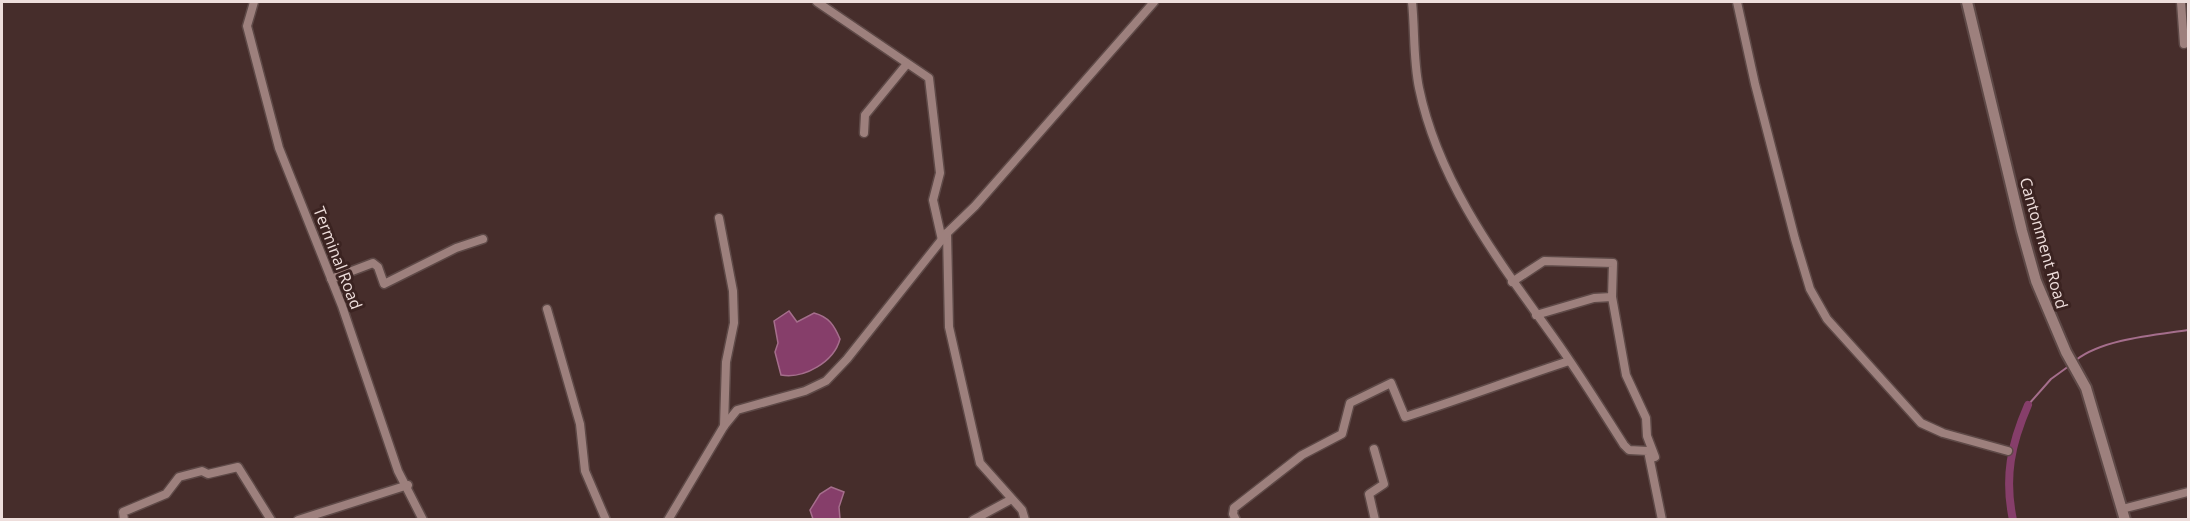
<svg xmlns="http://www.w3.org/2000/svg" width="2190" height="521" font-family="'Open Sans',sans-serif">
<style>
.water{fill:#863e6a;stroke:#a56e8c;stroke-width:1.5}
.lines{fill:none;stroke-linecap:round;stroke-linejoin:round}
.stream{stroke:#a56e8c;stroke-width:2}
.canal{stroke:#863e6a;stroke-width:8}
.minor-casing{stroke:#5e4947;stroke-width:11}
.tertiary-casing{stroke:#5e4947;stroke-width:14}
.minor{stroke:#9d807d;stroke-width:8}
.tertiary{stroke:#9d807d;stroke-width:10}
.labels{text-anchor:middle;stroke-width:6;stroke-linejoin:round;paint-order:stroke}
.street-label{font-size:16px;fill:#eededc;stroke:#3b2321}
</style>
<rect width="100%" height="100%" fill="#462d2b"/>
<g class="water">
<path d="M789,311L797,322L814,313C829,317 834,325 840,339C834,362 804,379 781,375L775,352L778,343L774,321Z"/>
<path d="M831,487L844,492L839,507L840,519H813L810,510L820,494Z"/>
</g>
<g class="lines">
<g class="stream">
<path d="M2076,360C2103,339 2155,335 2188,330"/>
<path d="M2028,405L2051,379L2069,366"/>
</g>
<path class="canal" d="M2013,520C2004,477 2011,444 2028,405"/>
<g class="minor-casing">
<g id="minor">
<path d="M254,2L247,26L279,148L342,306L398,471L423,520"/>
<path d="M817,2L929,78L940,173L933,200L942,240"/>
<path d="M1412,2C1415,30 1413,59 1419,88C1439,184 1499,261 1554,338C1579,373 1601,409 1624,445L1629,450L1648,451L1662,520"/>
<path d="M1737,2L1755,84L1795,239L1810,289L1827,319L1921,423L1943,433L2008,451"/>
<path d="M2181,2L2184,44"/>
<path d="M864,133L865,115L906,65"/>
<path d="M719,218L733,291L734,323L726,362L724,426"/>
<path d="M947,233L949,327L980,463L1022,510L1025,520"/>
<path d="M331,279L373,263L378,267L384,284L456,248L483,239"/>
<path d="M1512,282L1544,261L1613,263L1612,297L1594,298L1536,315"/>
<path d="M1612,297L1626,375L1646,418L1647,436L1655,457"/>
<path d="M547,309L580,424L585,471L606,520"/>
<path d="M1374,449L1384,484L1369,494L1375,520"/>
<path d="M2122,509L2188,492"/>
<path d="M124,520L123,512L166,494L179,477L202,471L208,474L238,467L271,520"/>
<path d="M298,520L408,485"/>
<path d="M668,520L724,426L737,410L805,391L826,381L847,359L947,233L975,206L1154,2"/>
<path d="M973,520L1010,500"/>
<path d="M1236,520L1233,514L1234,508L1302,455L1342,434L1350,403L1391,383L1405,417C1461,399 1514,379 1569,361"/>
</g>
</g>
<g class="tertiary-casing">
<path id="tertiary" d="M1967,2L2022,231L2036,281L2066,352L2086,388L2125,520"/>
</g>
<use href="#minor" class="minor"/>
<use href="#tertiary" class="tertiary"/>
</g>
<g class="labels">
<g class="street-label">
<text transform="translate(2044 243) rotate(74)" y="6">Cantonment Road</text>
<text transform="translate(338 258) rotate(69)" y="6">Terminal Road</text>
</g>
</g>
<rect width="2190" height="521" fill="none" stroke="#eededc" stroke-width="6"/>
</svg>
